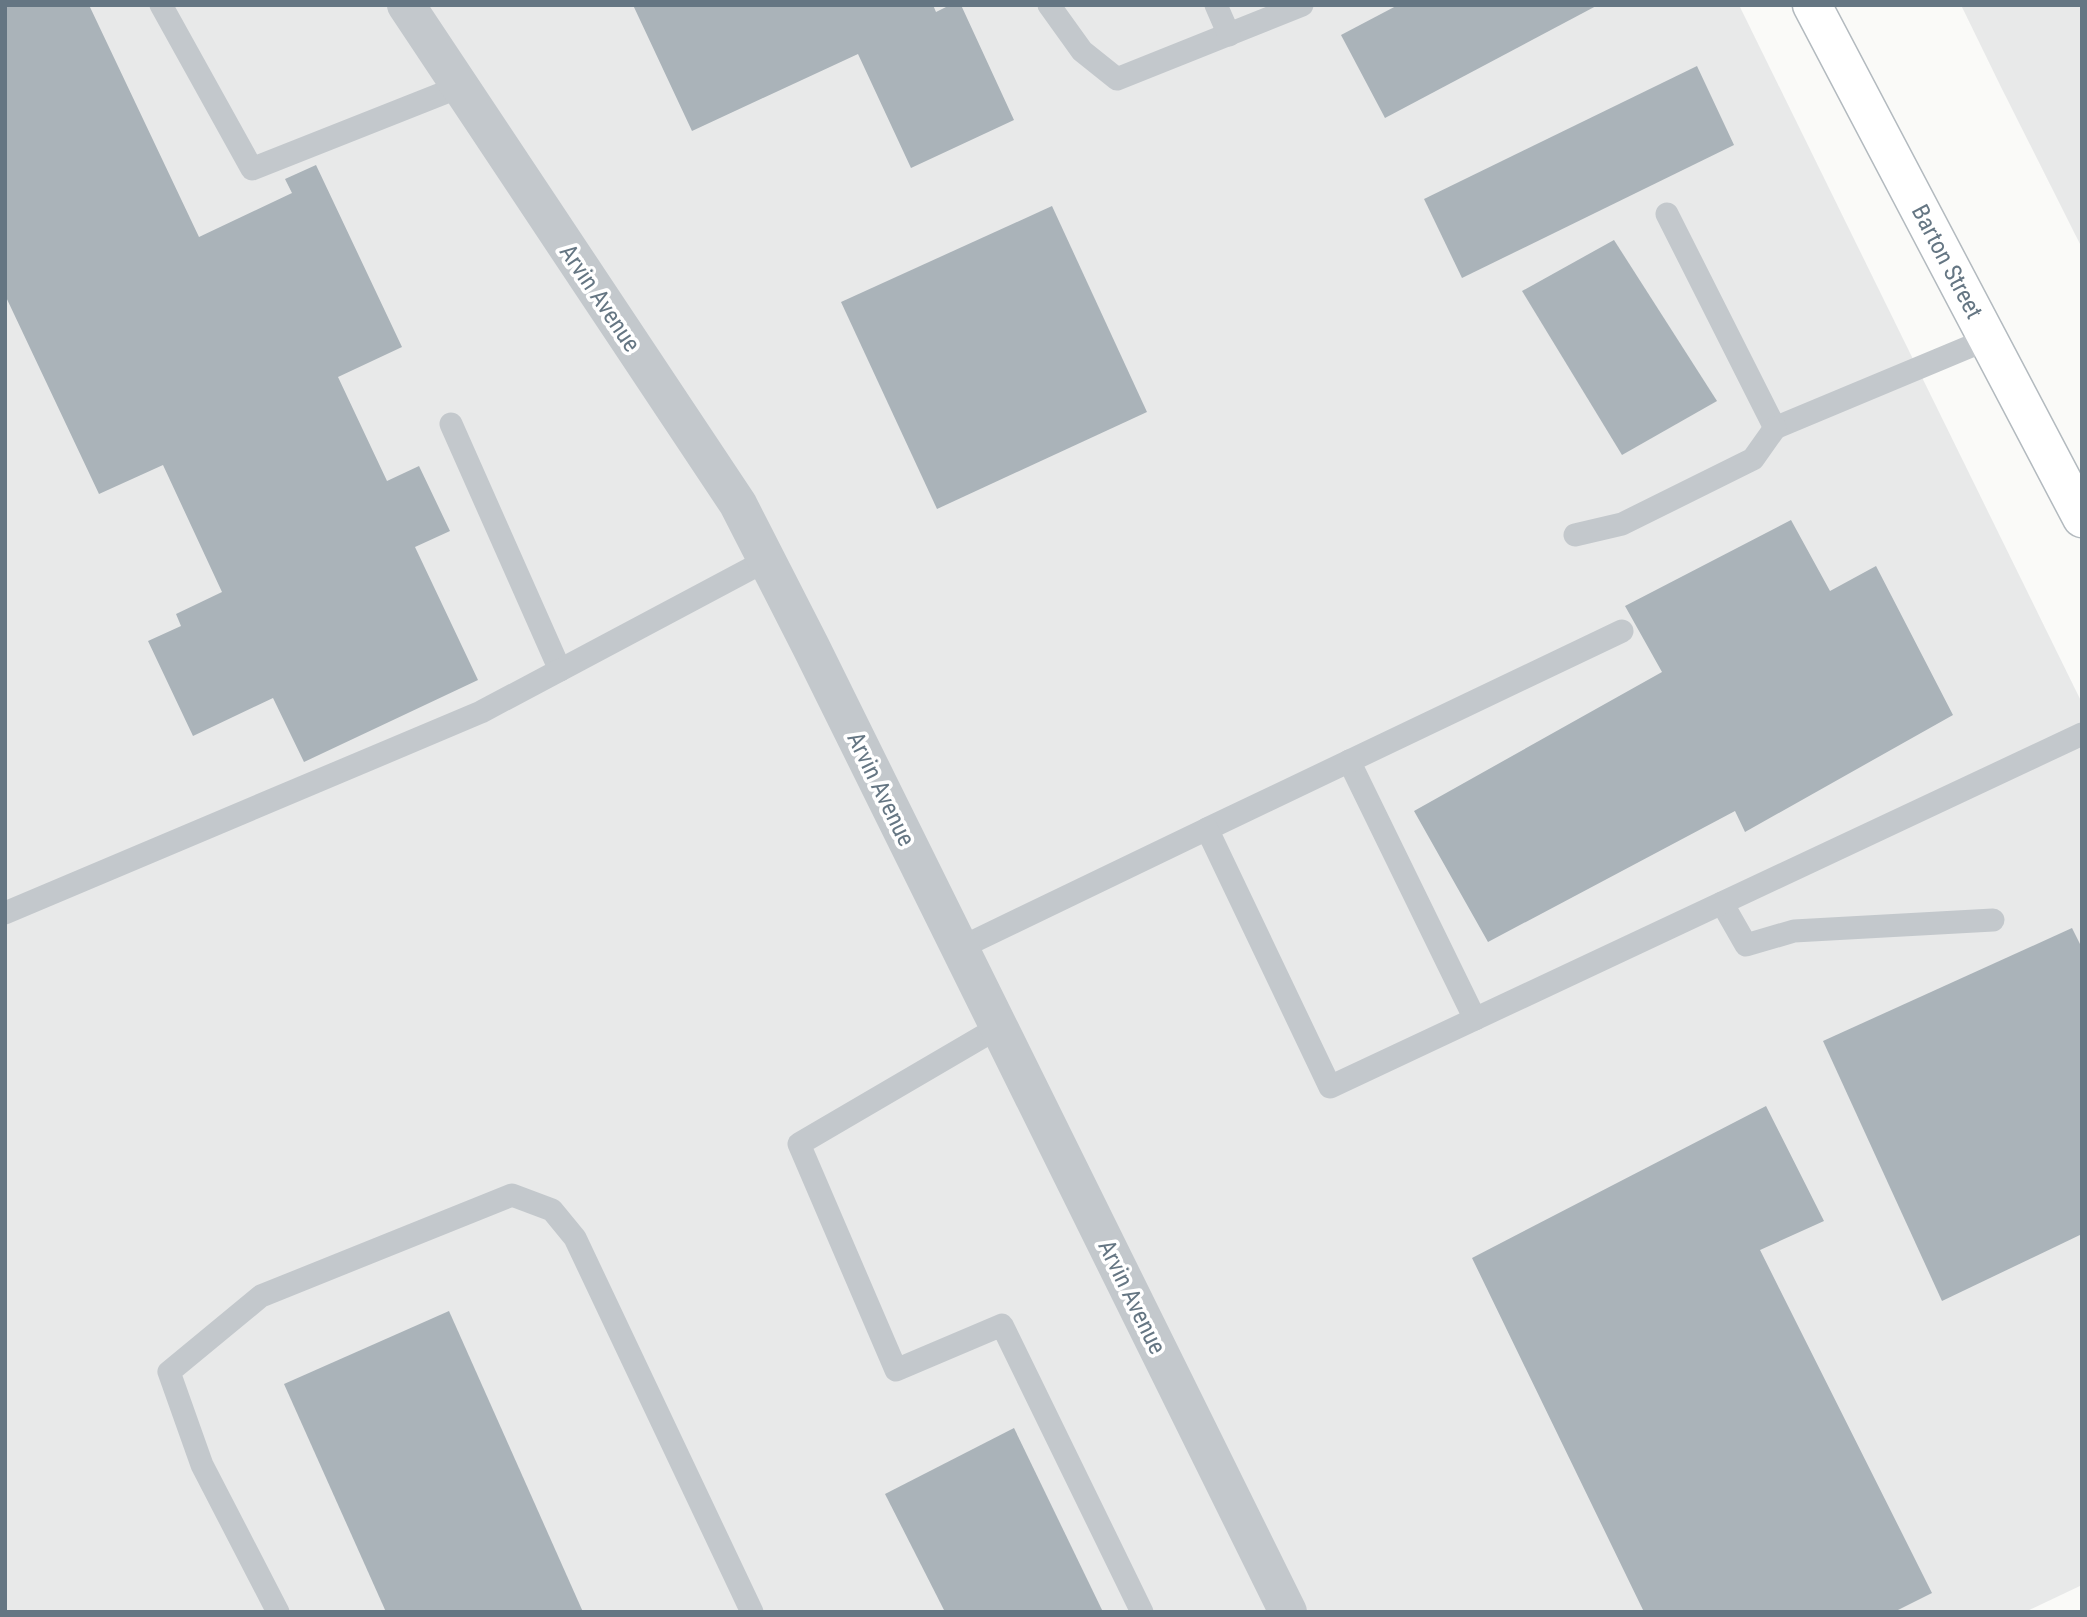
<svg xmlns="http://www.w3.org/2000/svg" width="2087" height="1617" font-family="'Roboto Condensed',sans-serif">
<style>
.built{fill:#e8e9e9}
.building{fill:#aab3b9}
.lines{fill:none;stroke-linecap:round;stroke-linejoin:round}
.secondary-casing{stroke:#b3babf;stroke-width:41}
.service{stroke:#c3c8cc;stroke-width:23}
.minor{stroke:#c3c8cc;stroke-width:38}
.secondary{stroke:#fff;stroke-width:38}
.labels{text-anchor:middle;stroke-width:7;stroke-linejoin:round;paint-order:stroke}
.street-label{font-size:24px;fill:#657683;stroke:#fff}
</style>
<rect width="100%" height="100%" fill="#fafaf8"/>
<g class="built">
<path d="M5,5H1739L2082,703V1585L2025,1612H5Z"/>
<path d="M1961,5H2082V248L2001,87Z"/>
</g>
<g class="building">
<path d="M5,5H89L199,237L292,193L285,179L316,165L402,347L338,377L387,481L419,466L450,531L415,547L478,680L304,762L273,698L193,736L148,641L181,626L176,614L222,592L163,465L99,494L5,295Z"/>
<path d="M633,5H933L936,12L950,5H961L1014,120L911,168L858,54L692,131Z"/>
<path d="M1398,5H1598L1385,118L1341,35Z"/>
<path d="M1697,66L1734,145L1462,278L1424,199Z"/>
<path d="M1052,206L1147,412L937,509L841,302Z"/>
<path d="M1614,240L1717,401L1622,455L1522,291Z"/>
<path d="M1791,520L1830,591L1876,566L1953,715L1745,832L1735,811L1488,942L1414,811L1662,672L1625,606Z"/>
<path d="M2072,928L2082,948V1234L1942,1301L1823,1041Z"/>
<path d="M1766,1106L1824,1221L1760,1250L1932,1593L1894,1612H1644L1472,1258Z"/>
<path d="M449,1311L583,1612H386L284,1384Z"/>
<path d="M1014,1428L1103,1612H945L885,1494Z"/>
</g>
<g class="lines">
<g class="secondary-casing">
<g id="secondary">
<path id="s1" d="M1812,5L2082,518"/>
</g>
</g>
<g class="service">
<path d="M161,5L252,169L459,87"/>
<path d="M1049,5L1082,51L1117,79L1302,5"/>
<path d="M1216,5L1229,35"/>
<path d="M1667,214L1775,428L1988,339"/>
<path d="M451,424L560,670"/>
<path d="M1575,535L1622,524L1753,459L1775,428"/>
<path d="M1349,761L1475,1019"/>
<path d="M1207,829L1622,631"/>
<path d="M1722,903L1746,945L1794,931L1993,920"/>
<path d="M5,913L481,712L767,560"/>
<path d="M960,948L1207,829L1330,1087L2082,734"/>
<path d="M999,1027L799,1144L896,1370L1002,1325L1142,1612"/>
<path d="M278,1612L202,1465L169,1372L261,1296L512,1195L552,1210L575,1238L752,1612"/>
</g>
<path class="minor" d="M406,5L738,504L811,647L1288,1612"/>
<use href="#secondary" class="secondary"/>
</g>
<g class="labels">
<g class="street-label">
<text dy="8" stroke="none"><textPath href="#s1" startOffset="290">Barton Street</textPath></text>
<text transform="translate(600 298) rotate(56)" y="8">Arvin Avenue</text>
<text transform="translate(881 789) rotate(64)" y="8">Arvin Avenue</text>
<text transform="translate(1132 1297) rotate(64)" y="8">Arvin Avenue</text>
</g>
</g>
<rect width="2087" height="1617" fill="none" stroke="#657683" stroke-width="14"/>
</svg>
